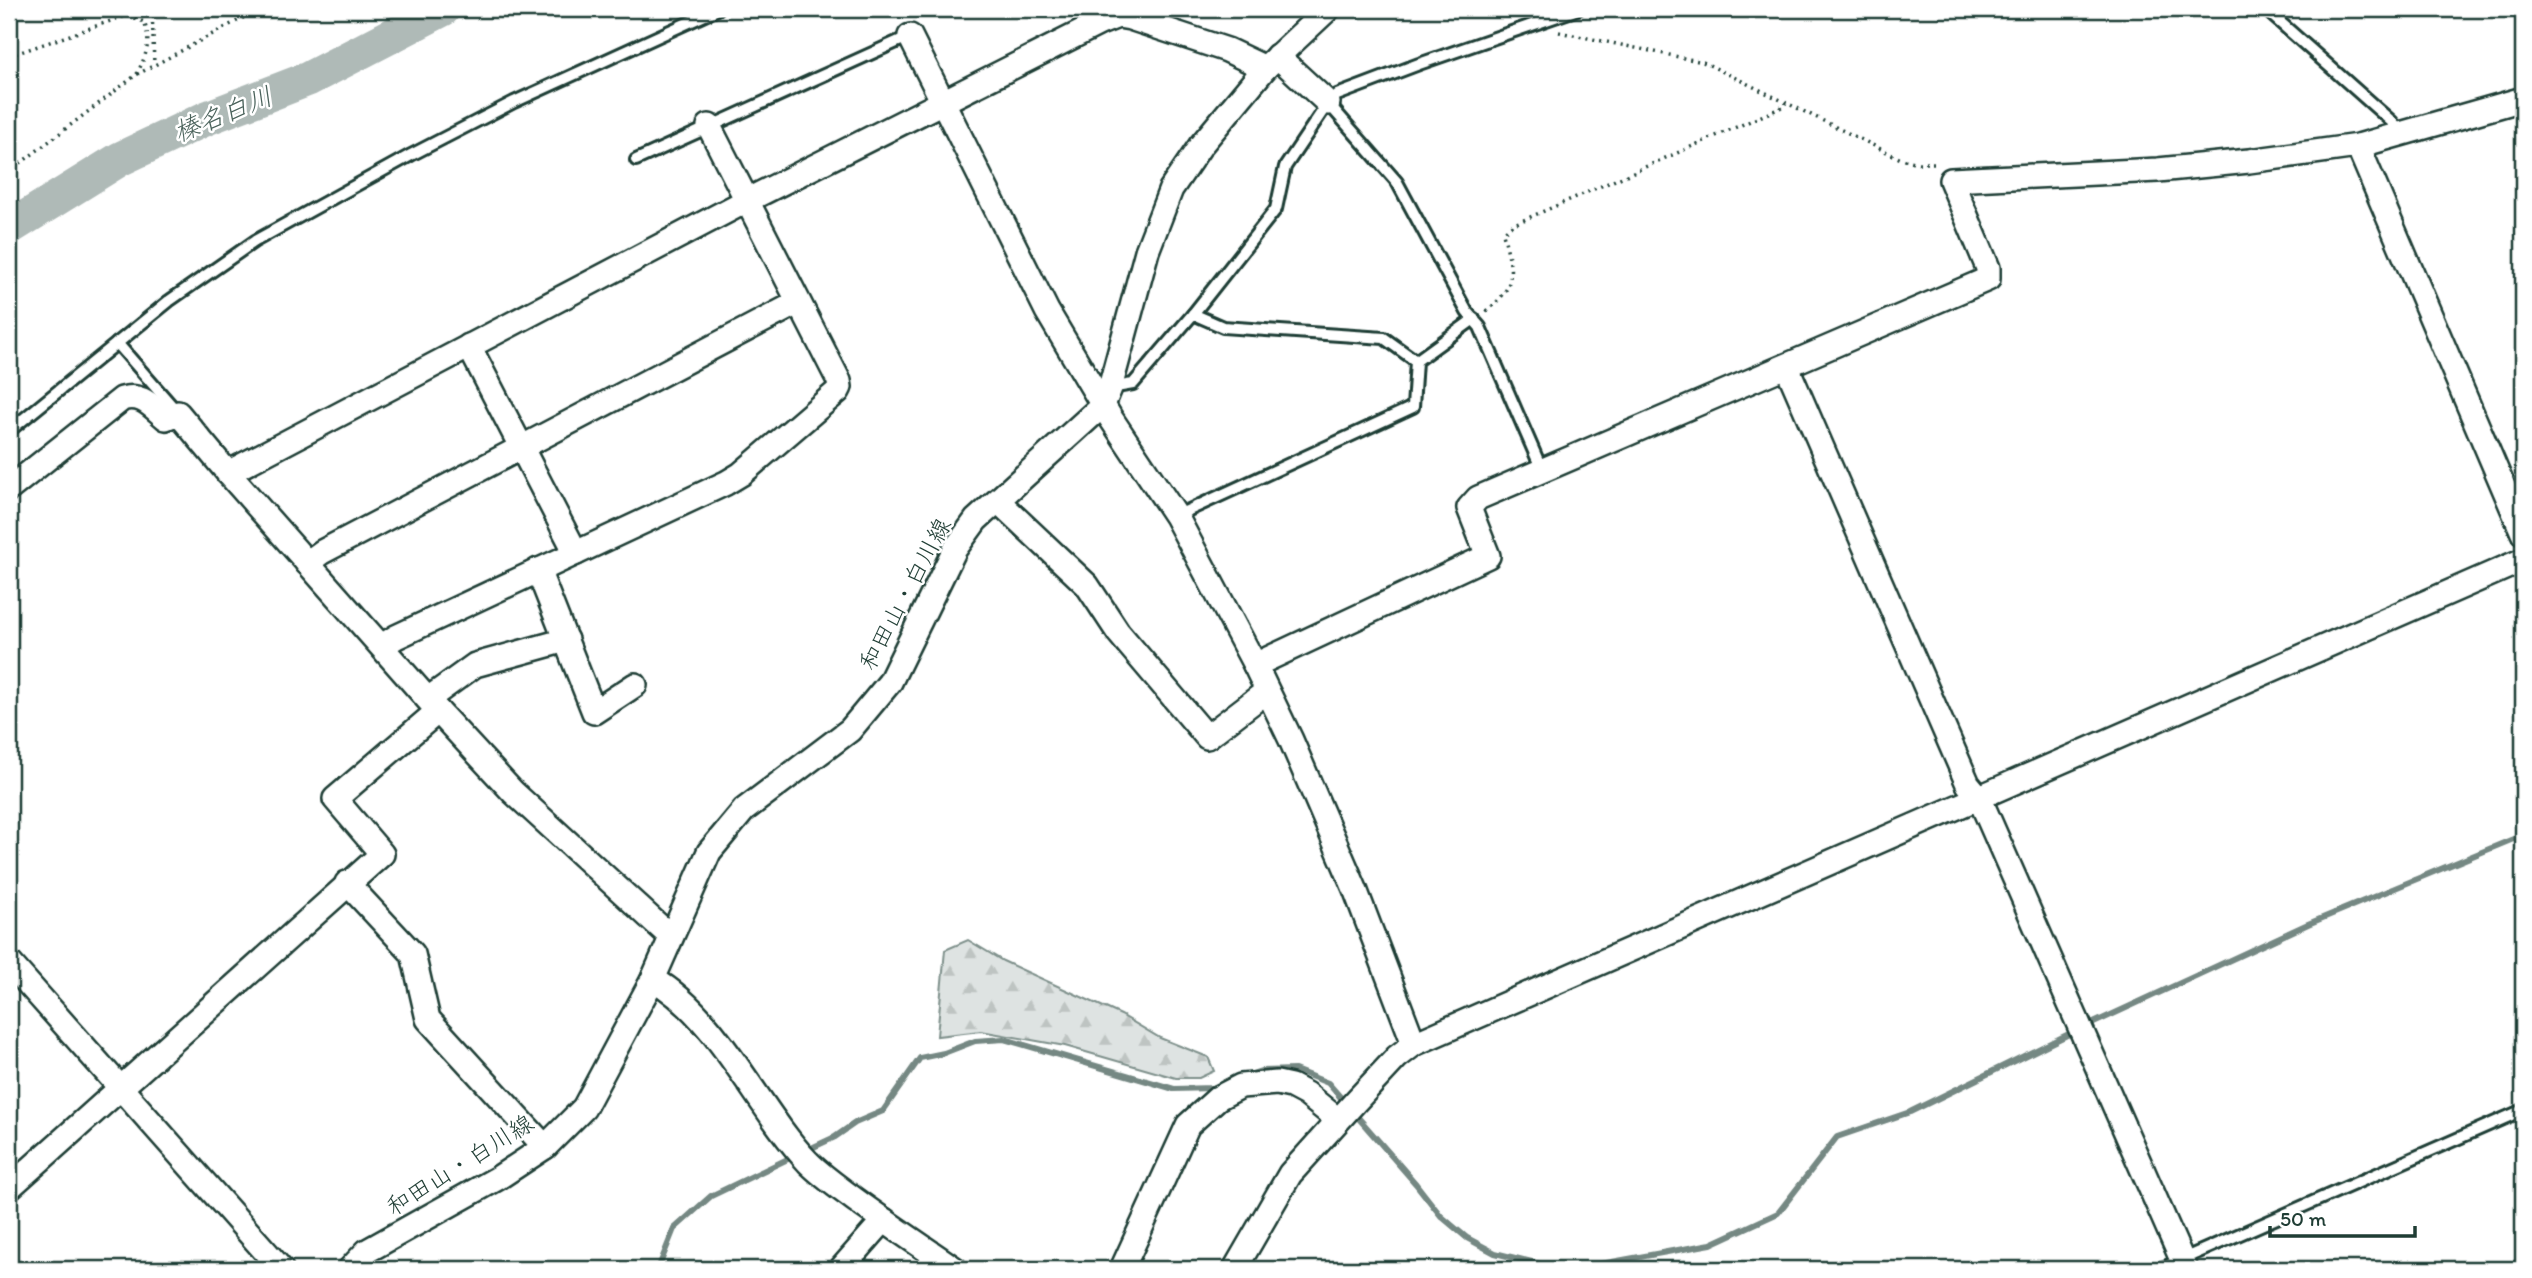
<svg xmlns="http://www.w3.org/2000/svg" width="2532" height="1278" font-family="Itim,'Klee One',sans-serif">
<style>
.forest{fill:url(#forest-firs);stroke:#7e908b;stroke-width:2}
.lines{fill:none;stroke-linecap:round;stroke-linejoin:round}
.stream{stroke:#758883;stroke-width:6}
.river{stroke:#afbab7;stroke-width:35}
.lane-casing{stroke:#1f3d34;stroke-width:16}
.street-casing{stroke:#1f3d34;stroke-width:28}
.path{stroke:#1f3d34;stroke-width:3.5;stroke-dasharray:2 5;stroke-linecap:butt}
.lane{stroke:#fff;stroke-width:10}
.street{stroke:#fff;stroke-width:23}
.labels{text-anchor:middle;stroke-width:5;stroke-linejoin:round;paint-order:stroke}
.street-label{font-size:24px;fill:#1f3d34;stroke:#fff}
.water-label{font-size:26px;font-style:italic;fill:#4a625b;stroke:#fff}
</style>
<defs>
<pattern id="forest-firs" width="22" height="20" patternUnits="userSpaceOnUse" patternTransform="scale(1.75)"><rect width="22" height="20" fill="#dee3e2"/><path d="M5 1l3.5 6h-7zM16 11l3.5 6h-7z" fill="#bec4c2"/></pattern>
</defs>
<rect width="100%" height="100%" fill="#fff"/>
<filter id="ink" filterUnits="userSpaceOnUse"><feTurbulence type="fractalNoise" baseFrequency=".0143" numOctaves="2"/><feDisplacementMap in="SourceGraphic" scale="14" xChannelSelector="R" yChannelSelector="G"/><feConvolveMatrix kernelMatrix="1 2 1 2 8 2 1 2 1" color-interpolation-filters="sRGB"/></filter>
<g filter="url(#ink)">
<path class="forest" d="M968,940L1003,961L1121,1015L1160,1038L1208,1057L1214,1071L1199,1078H1176L1065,1046L981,1031L937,1036L945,950Z"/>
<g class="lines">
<g class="stream">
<path d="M2085,1027L2308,924L2523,835"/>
<path d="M1249,1075L1261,1071L1295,1070L1328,1083L1416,1184L1441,1216L1467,1238L1495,1253L1540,1264L1590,1266L1711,1244L1778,1213L1837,1137L1910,1112L2075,1031"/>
<path d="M805,1151L835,1137L855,1123L883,1111L920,1058L944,1053L975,1041L1004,1039L1174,1089L1213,1088L1219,1086"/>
<path d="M658,1269L674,1229L711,1196L796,1155"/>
</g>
<path class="river" d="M9,228L120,159L207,118L308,79L443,9"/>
<g class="lane-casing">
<g id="lane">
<path d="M2265,9L2391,121L2402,134"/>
<path d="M1328,103L1397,182L1467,312L1480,327L1542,470"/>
<path d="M636,160L910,36"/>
<path d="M1193,314L1223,327L1384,338L1416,361"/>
<path d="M117,343L178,413"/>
<path d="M1110,388L1133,384L1193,314L1276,209L1285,167L1328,103L1337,95L1419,64L1578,9"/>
<path d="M9,431L169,301L255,241L411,155L514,102L718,9"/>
<path d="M1176,516L1413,407L1416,361L1474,319"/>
<path d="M2160,1269L2523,1110"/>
</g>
</g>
<g class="street-casing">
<g id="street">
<path d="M910,36L1047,311L1110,417L1176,516L1255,665L1291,740L1355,889L1414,1044"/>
<path d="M1277,56L1328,103"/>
<path d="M2358,146L2523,533"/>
<path d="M469,346L576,553"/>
<path d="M1787,367L1968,784L1979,797L2186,1269"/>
<path d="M228,473L746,201L1100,23L1118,16L1130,18L1227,50L1265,68"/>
<path d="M9,489L122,399C142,393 151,406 166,418L178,413L228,473L438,711L513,792L671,937"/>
<path d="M998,501L1087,585L1118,632L1207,737L1267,691"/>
<path d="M307,563L322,552L797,303"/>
<path d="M538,570L594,712L635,685"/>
<path d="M382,646L396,637L726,483L741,474L838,391L840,387L839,381L709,126"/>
<path d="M1255,665L1488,556L1469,508L1478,498L1988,279V268L1951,180L2158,170L2249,161L2358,146L2523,99"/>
<path d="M428,699L475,665L566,640"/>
<path d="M347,883L413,954L428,1019L545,1147"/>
<path d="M9,962L281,1269"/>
<path d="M653,979C719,1017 757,1108 808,1162C822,1176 838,1187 854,1199C887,1223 921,1246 955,1269"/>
<path d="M9,1188L382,854L335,799L438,711"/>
<path d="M350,1269L367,1251L498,1178L545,1147L584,1108L653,979L709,852L744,810L850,730L890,682L955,549L976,520L1103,405L1110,388L1147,251L1171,189L1201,145L1265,68L1328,9"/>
<path d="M841,1269L884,1220"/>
<path d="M1122,1269L1188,1125L1218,1098L1241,1086L1277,1083L1291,1086L1306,1094L1338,1120"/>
<path d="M1235,1269L1290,1174L1355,1102L1397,1057L1414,1044L2523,560"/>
</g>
</g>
<g class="path">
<path d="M152,9L154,65"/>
<path d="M896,9L901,19"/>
<path d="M1559,32L1703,62L1901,159L1919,163H1938"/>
<path d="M9,56L128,15L144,22C152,42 146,55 137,74"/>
<path d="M9,172L136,75L252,13"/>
<path d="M1486,311C1519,286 1512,269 1503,233L1512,225L1780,108L1786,103"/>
</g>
<use href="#lane" class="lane"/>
<use href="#street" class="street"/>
</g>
</g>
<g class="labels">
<g class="street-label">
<text transform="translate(905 594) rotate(-62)" y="8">和田山・白川線</text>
<text transform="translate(460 1165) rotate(-32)" y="8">和田山・白川線</text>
</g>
<g class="water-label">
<text transform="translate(223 114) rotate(-22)" y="9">榛名白川</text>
</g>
</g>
<rect width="2532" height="1278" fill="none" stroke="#fff" stroke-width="35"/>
<rect x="18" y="18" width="2497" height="1243" fill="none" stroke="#1f3d34" stroke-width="2.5" filter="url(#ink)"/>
<path d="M2270 1226v10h145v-10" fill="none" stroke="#1f3d34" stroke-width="3.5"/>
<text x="2280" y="1226" font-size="21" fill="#1f3d34" stroke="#ffffff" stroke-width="5" paint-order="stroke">50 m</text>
</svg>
